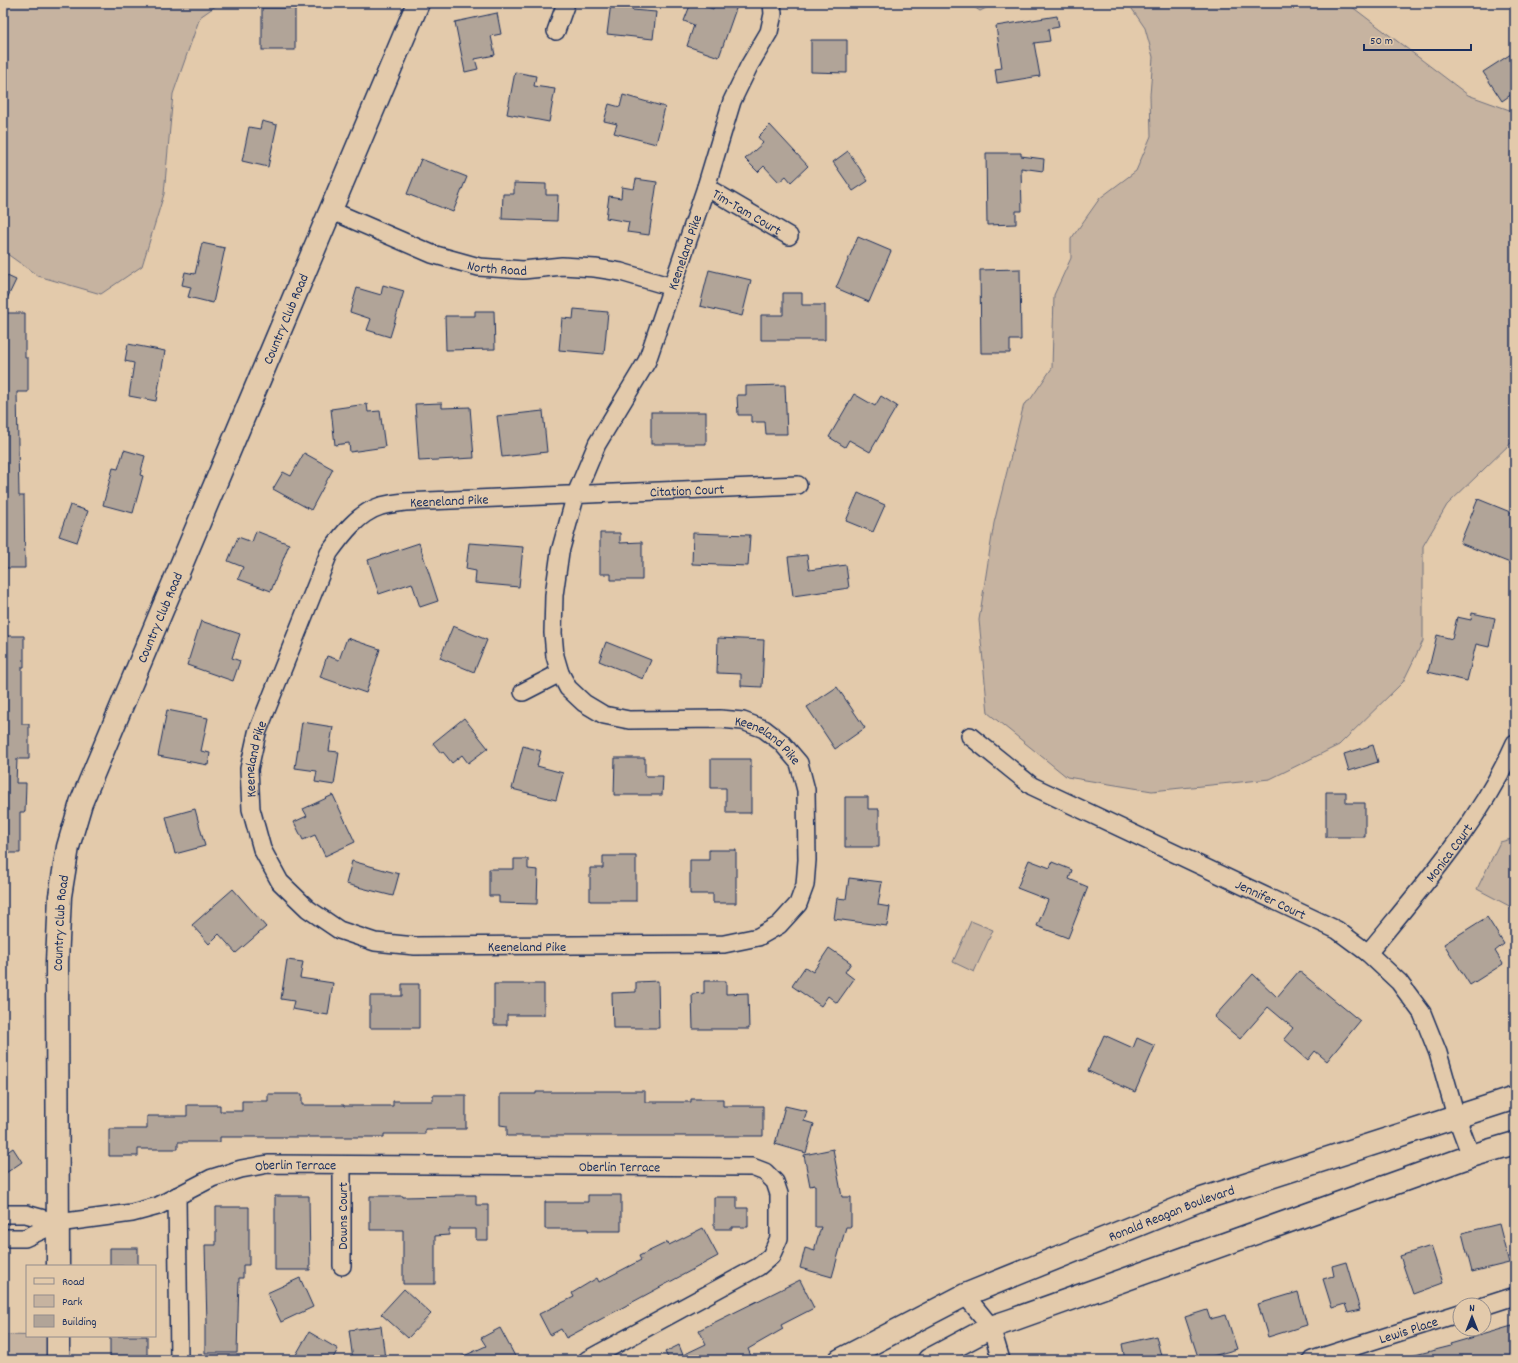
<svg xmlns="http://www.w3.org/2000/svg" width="1518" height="1363" font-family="Dekko,sans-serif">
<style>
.green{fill:#c6b3a0;stroke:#70717f}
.building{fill:#b1a498;stroke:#1b2f5e}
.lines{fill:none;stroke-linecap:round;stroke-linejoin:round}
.minor-casing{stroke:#1b2f5e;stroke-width:20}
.secondary-casing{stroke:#1b2f5e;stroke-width:25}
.minor{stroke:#e3caab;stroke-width:17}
.secondary{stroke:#e3caab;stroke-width:22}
.labels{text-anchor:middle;stroke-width:4;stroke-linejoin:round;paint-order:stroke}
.street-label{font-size:14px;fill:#1b2f5e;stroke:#e3caab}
</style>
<rect width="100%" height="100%" fill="#e3caab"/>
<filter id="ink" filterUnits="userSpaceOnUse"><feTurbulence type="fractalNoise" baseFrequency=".025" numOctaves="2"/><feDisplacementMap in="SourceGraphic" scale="8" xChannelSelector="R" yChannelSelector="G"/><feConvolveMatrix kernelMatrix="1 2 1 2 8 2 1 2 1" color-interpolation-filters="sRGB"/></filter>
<g filter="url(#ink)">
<g class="green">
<path d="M3,3H220L200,17L173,94L164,194L142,266L101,294L38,276L3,251Z"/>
<path d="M968,3H996L980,11Z"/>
<path d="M1128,3H1347L1468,95L1515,112V424L1514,430L1515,439L1447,505L1423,546V641L1403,682L1339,745L1270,779L1152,791L1067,777L988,713L979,620L994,523L1024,404L1030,400L1052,368L1054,295L1071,258V239L1100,198L1136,171L1151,136L1150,95L1153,57L1145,28Z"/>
<path d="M1515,838V909L1477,889L1500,842Z"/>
<path d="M971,921L993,930L974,972L953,962Z"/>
<path d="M3,1335L51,1336V1360H3Z"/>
</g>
<g class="building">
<path d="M611,3H633L632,10L656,12L653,39L607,34Z"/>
<path d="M691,3H696L713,9L715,3H738L719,57L687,46L694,25L684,21Z"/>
<rect x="262" y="8" width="33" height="42"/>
<path d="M497,13L501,34L491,36L495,55L475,59L478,69L465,72L455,22Z"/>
<path d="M1057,16L1059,27L1048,29L1050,41L1034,43L1040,76L997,83L995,69L1002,68L996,26Z"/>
<path d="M811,40H847V73L811,72Z"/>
<path d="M1511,54L1515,60V92L1502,101L1483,72Z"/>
<path d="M515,72L536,76L534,86L555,89L549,122L507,114Z"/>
<path d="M623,95L665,107L656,144L614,133L617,124L604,121L609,104L620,107Z"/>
<path d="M262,121L277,125L268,167L242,161L249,127L260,129Z"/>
<path d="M770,125L808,166L791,182L786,176L779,182L764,166L758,172L745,159L763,143L758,137Z"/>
<path d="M848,151L868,181L853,191L833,162Z"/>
<path d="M986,153H1021V156L1044,159L1043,171L1021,168L1022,211H1016V224L987,225Z"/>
<path d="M421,159L467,177L453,212L407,194Z"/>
<path d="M636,179L657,182L649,235L627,232L629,222L606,218L609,196L621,198L622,187L634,189Z"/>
<path d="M514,183L546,184V195H558L557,221L502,219L503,194H514Z"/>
<path d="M858,237L891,251L869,302L836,288Z"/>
<path d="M202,243L225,248L213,303L188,297L191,287L182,285L185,272L195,274Z"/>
<path d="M1020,269L1021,340H1010V353H981L980,270Z"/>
<path d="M709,270L751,280L742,316L700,306Z"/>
<path d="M3,274L16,280L3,307Z"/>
<path d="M383,285L404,291L390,337L367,330L371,319L350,312L357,288L381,295Z"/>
<path d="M783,293H802V305H825V340H761V315H783Z"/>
<path d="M574,309L608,312L604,354L559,350L562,318L573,319Z"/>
<path d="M475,311H494L495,349L446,350L445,316H475Z"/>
<path d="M3,313H25V358H28V392H17L19,496H24L25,568H3Z"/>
<path d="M128,344L165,351L156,401L129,396L134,363L125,361Z"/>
<path d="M785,385L787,434H766L765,422H751V415H738L737,395H746V386Z"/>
<path d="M854,394L875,406L881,396L897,406L870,452L849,440L845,447L829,437Z"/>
<path d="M442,403V408L470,407L474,458L419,461L415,404Z"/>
<path d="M367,404L368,412L380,411L385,447L350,452L349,443L335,445L331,409Z"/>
<path d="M543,411L547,452L502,457L497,416Z"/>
<rect x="651" y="412" width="55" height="32"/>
<path d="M124,450L145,456L140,475L143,476L133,513L103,505L113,468L118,469Z"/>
<path d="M304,453L333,469L311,510L273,489L283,472L291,476Z"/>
<path d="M858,493L885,505L873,532L846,521Z"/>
<path d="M1478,499L1515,514V565L1460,543Z"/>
<path d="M70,505L88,511L77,542L59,536Z"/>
<path d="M256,531L289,544L271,591L238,579L243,567L228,561L238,537L252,542Z"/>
<path d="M600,533H620V543L642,542V580H611V574H600Z"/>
<path d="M693,533L750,535L748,566L692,564Z"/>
<path d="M419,543L438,601L420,607L412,583L379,594L368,560Z"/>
<path d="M469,543L523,547L519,587L475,583L476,571L466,569Z"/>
<path d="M807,555L809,570L846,565L849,588L793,596L788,557Z"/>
<path d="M1472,613L1495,618L1489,647L1476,644L1467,681L1428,672L1437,635L1452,639L1457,617L1471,620Z"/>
<path d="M201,621L240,634L232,658L240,661L233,681L187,665Z"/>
<path d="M453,626L487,640L474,672L440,658Z"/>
<path d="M5,636H24V667H22V724H29V759H17L16,783H26L25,812H20V853H3V646H5Z"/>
<path d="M347,638L380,649L366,693L320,677L327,656L339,660Z"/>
<path d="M718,638L764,640L762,687L741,686V674L717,673Z"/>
<path d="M606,642L651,660L643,679L599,661Z"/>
<path d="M837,687L865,728L835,749L807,707Z"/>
<path d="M167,710L208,718L201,751L210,753L208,765L158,756Z"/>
<path d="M464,718L488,748L468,763L462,755L452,763L443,752L441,753L433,743Z"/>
<path d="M302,722L333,727L329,751L339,752L334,785L315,782L317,771L295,768Z"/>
<path d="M1373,745L1378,762L1349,771L1344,754Z"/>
<path d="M523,746L541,751L537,766L563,773L556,800L512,789Z"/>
<path d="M615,758H645V776H663L662,795H614Z"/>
<path d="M711,759H751V813H726V788H711Z"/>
<path d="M1326,792H1346V803H1365V837H1326Z"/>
<path d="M333,795L355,842L325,856L315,835L303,840L294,822L307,816L303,809Z"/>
<path d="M845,797H868V809H879V847H845Z"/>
<path d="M195,809L205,846L175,854L166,817Z"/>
<path d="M709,850H736V903H713V894H690V860H709Z"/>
<path d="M603,856H636V901H590V868H603Z"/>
<path d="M514,859H528V869L538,870L537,904L499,903V896H489V869H514Z"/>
<path d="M1029,860L1050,868L1052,862L1072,870L1069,879L1088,887L1068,938L1037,926L1048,900L1017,888Z"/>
<path d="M352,861L399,874L393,896L346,884Z"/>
<path d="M849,878L882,882L878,905L890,907L887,926L834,919L837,898L846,899Z"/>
<path d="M233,889L266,927L236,953L219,934L209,944L192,925Z"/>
<path d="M1487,917L1504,944L1495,951L1503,964L1470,985L1444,944Z"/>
<path d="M829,948L851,963L845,972L854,979L837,1003L828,996L821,1006L792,986L805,967L813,972Z"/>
<path d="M287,960L303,962L300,978L333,983L328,1015L292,1009L294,1001L281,999Z"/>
<path d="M1299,971L1360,1021L1327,1061L1315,1051L1308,1060L1284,1039L1293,1028L1268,1007L1240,1039L1214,1017L1253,974L1277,997Z"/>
<path d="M658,981L659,1028H613L612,993L636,992V982Z"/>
<path d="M704,981H726V994L748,993L749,1029H693L692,994L704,993Z"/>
<path d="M402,984H419V1028H370V996H402Z"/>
<path d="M494,984H544V1015H507V1025H494Z"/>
<path d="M1104,1035L1133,1048L1137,1038L1155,1046L1135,1092L1088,1071Z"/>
<path d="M574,1091H645V1102H691V1099H723V1106H763V1136H507V1126L500,1125V1094H536V1092H574Z"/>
<path d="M268,1094H302V1105H344V1106H393V1101H433V1095H466V1129H425V1134H384V1137H220V1142H178V1149H138V1156H109V1129H147V1116H187V1105H220V1111H242V1101H268Z"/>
<path d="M785,1106L807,1111L804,1121L814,1124L806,1153L775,1144Z"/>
<path d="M13,1148L22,1162L3,1175V1155Z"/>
<path d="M833,1149L842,1197H851V1227H846L832,1277L800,1268L805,1248L815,1251V1247L821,1227H815V1185L810,1186L804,1155Z"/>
<path d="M455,1195H476V1205H488V1240H476V1229H449V1235L435,1236V1284H403V1230H370V1196H403V1197L455,1196Z"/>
<path d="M588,1195H621V1231H588V1229H545V1202H588Z"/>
<path d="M275,1196H309L310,1270H275Z"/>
<path d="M714,1197H737V1208H748V1227H732V1229H714Z"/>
<path d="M216,1207H249V1265H243V1278H239L237,1353H205V1324H207L205,1245H216Z"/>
<path d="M1499,1224L1509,1263L1472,1272L1462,1233Z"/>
<path d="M703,1228L718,1256L566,1338L561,1329L550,1335L539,1314L574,1297L572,1293L597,1278L599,1282L641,1260L639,1256L668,1242L669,1245Z"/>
<path d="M1431,1246L1443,1283L1413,1294L1400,1256Z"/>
<rect x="110" y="1248" width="28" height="18"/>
<path d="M1346,1262L1360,1310L1348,1313L1345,1304L1332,1308L1323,1279L1334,1276L1332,1266Z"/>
<path d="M300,1278L313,1307L281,1322L267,1293Z"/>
<path d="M800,1280L814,1308L781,1325L783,1329L748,1349L751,1356L743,1360H669L665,1352L679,1345L683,1355L706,1344L699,1330Z"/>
<path d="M404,1289L431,1314L408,1338L381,1314Z"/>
<path d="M1298,1292L1307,1325L1268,1337L1258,1304Z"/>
<path d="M1207,1310L1210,1319L1226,1315L1237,1349L1199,1360L1185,1317Z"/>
<path d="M381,1326L385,1359L353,1360L349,1330Z"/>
<path d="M1512,1326L1515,1336V1360H1411V1356L1451,1346L1450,1344Z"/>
<path d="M500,1328L517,1360H455L486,1346L481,1338Z"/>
<path d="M309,1332L338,1349L332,1360H293Z"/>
<rect x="110" y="1336" width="37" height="24"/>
<path d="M1156,1336L1162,1360H1125L1122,1344Z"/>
</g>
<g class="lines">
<g class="minor-casing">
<g id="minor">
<path id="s1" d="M772,3L773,14L769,32L749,66L732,101L706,187L647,361L597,444L576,494L560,552L554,595L553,633L555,656L560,673L568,688L584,703L604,715L629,720L720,719L743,721L764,729L781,742L799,763L806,790L807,860L805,885L798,904L779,925L758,937L724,944L415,946L375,942L339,930L308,909L280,882L262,849L251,809L249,769L257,733L329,553C342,535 358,513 381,506C389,504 397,503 405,502L798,485"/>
<path d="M556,31L566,3"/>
<path id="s2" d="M706,187L789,236"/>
<path id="s3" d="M330,210L432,254L479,267L523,270L562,266L595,268L621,272L672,287"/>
<path d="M523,692L560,673"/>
<path id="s4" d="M970,736L1032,786L1337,930L1368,953L1399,982L1422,1013L1438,1053L1456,1116L1471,1156"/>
<path id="s5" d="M1368,953C1422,887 1480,822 1515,743"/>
<path d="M177,1196L179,1360"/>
<path d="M3,1214H26L58,1223"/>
<path id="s6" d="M3,1238H25L58,1223L132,1213L158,1206L212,1178L241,1169L268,1164L752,1167L765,1172L775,1182L779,1194V1238L771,1256L758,1267L587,1360"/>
<path d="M342,1266V1166"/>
<path d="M965,1295L991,1327L1001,1360"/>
<path d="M1484,1306L1515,1296"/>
<path id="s7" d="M1312,1360L1460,1313"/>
</g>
</g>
<g class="secondary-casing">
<g id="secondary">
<path id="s8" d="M58,1266L57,962L60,896L68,847L81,803L96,767L418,3"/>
<path d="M58,1336V1360"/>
<path id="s9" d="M840,1360L965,1295L1202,1199L1515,1098"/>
<path d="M929,1360L991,1327L1012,1320L1471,1156L1515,1143"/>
</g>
</g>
<use href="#minor" class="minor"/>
<use href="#secondary" class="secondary"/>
</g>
</g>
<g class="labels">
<g class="street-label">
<text dy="5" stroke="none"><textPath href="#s2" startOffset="48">Tim-Tam Court</textPath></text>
<text transform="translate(684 252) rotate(-71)" y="5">Keeneland Pike</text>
<text dy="5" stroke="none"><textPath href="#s3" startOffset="178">North Road</textPath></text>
<text dy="5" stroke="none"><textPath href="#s8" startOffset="991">Country Club Road</textPath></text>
<text dy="5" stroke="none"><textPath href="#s1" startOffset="2410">Citation Court</textPath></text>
<text dy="5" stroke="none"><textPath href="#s1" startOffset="2172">Keeneland Pike</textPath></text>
<text dy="5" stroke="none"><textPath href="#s8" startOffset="667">Country Club Road</textPath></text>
<text dy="5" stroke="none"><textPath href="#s1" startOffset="948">Keeneland Pike</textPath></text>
<text dy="5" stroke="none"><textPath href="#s1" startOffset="1812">Keeneland Pike</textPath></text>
<text dy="5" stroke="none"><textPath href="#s5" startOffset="129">Monica Court</textPath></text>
<text dy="5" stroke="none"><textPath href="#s4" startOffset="344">Jennifer Court</textPath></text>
<text dy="5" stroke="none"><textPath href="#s8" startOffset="343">Country Club Road</textPath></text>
<text x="527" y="951">Keeneland Pike</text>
<text dy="5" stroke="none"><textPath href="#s6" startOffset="306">Oberlin Terrace</textPath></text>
<text dy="5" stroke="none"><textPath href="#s6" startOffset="630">Oberlin Terrace</textPath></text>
<text dy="5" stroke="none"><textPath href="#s9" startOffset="363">Ronald Reagan Boulevard</textPath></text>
<text transform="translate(342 1216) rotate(-90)" y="5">Downs Court</text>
<text dy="5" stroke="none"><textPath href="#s7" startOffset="101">Lewis Place</textPath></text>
</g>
</g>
<rect width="1518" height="1363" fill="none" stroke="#e3caab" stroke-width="16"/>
<rect x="8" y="8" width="1502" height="1347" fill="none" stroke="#1b2f5e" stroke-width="1.5" filter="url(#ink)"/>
<rect x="26" y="1265" width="130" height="72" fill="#e3caab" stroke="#938c8c"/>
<rect x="34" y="1278" width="20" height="6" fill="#e3caab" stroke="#938c8c"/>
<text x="62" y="1285" font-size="12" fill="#1b2f5e">Road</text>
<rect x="34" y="1295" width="20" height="12" fill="#c6b3a0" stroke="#938c8c"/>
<text x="62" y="1305" font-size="12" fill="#1b2f5e">Park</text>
<rect x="34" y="1315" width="20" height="12" fill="#b1a498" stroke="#938c8c"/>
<text x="62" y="1325" font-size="12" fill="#1b2f5e">Building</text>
<g transform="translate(1472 1317)"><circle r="19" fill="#e3caab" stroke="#938c8c"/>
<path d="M0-3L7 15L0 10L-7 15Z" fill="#1b2f5e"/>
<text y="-6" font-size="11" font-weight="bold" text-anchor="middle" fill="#1b2f5e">N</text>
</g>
<path d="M1364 44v6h107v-6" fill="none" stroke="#1b2f5e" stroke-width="2"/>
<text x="1370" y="44" font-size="12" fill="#1b2f5e" stroke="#e3caab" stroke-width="3" paint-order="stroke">50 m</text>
</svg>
